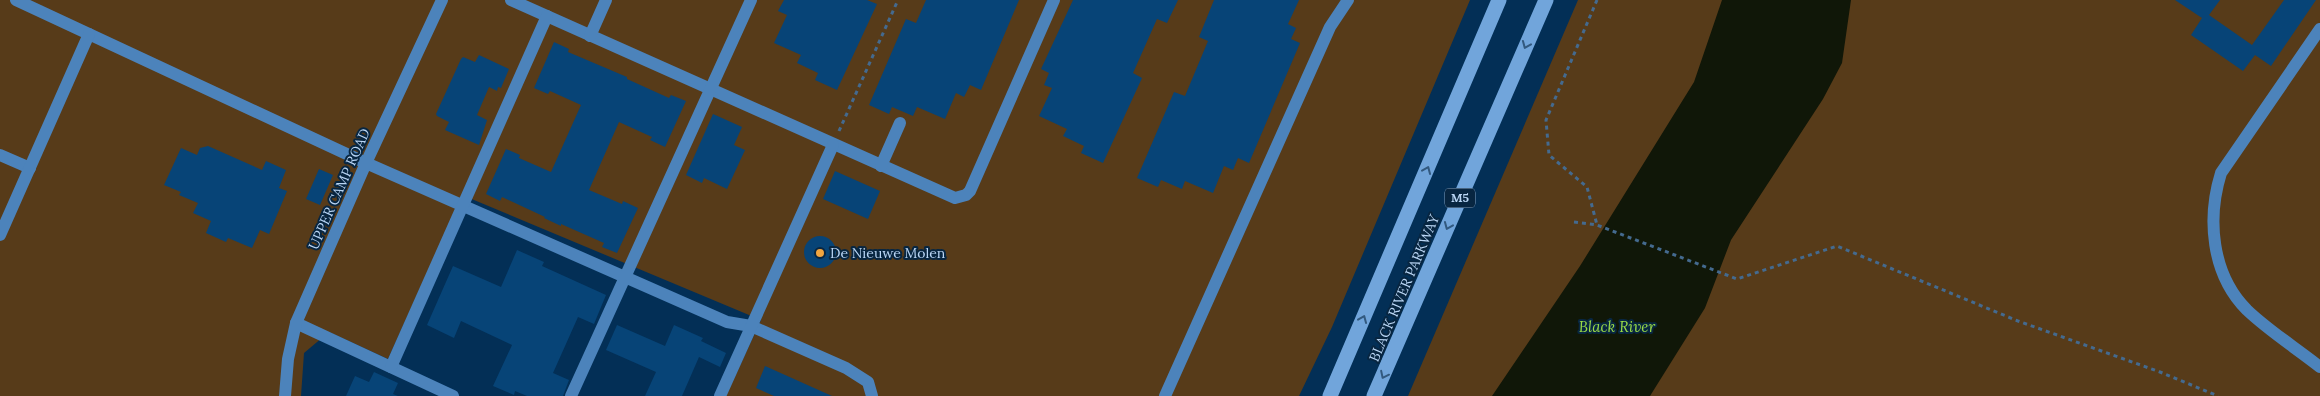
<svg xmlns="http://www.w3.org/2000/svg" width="2320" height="396" font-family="Lora,serif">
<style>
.green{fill:#573b19}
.water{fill:#101708}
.building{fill:#074477}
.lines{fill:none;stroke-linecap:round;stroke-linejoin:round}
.path{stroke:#446a8f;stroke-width:3;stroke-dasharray:4 4;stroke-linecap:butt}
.minor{stroke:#4c83bb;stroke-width:12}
.highway{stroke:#71a5db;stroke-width:15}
.oneway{stroke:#32597f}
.poi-dot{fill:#f1a540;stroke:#082641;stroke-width:2}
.labels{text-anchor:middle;stroke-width:4;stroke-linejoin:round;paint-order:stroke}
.shield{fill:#082641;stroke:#85a1bf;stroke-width:1}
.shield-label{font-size:12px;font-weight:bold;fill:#bad6f5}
.street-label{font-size:14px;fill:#bad6f5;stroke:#082641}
.poi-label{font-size:14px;fill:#bad6f5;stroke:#082641;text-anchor:start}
.water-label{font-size:15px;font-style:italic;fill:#99da47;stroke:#082641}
</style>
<rect width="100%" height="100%" fill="#032f56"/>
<g class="green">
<path d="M0,0H1470L1332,327L1299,396H726L761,320L462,195L388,359L329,332L304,353L301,396H0Z"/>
<path d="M1578,0H2320V396H1408Z"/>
</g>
<path class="water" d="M1722,0H1851L1842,63L1823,99L1731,240L1705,308L1650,396H1492L1580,266L1694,82Z"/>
<g class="building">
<path d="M784,0H867L877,4L837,90L815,80L818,73L797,63L801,55L774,43L787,15L778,11Z"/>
<path d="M926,0H1019L981,90L970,85L964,97L956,93L945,119L917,107L913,116L892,107L889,114L869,105L906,19L916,23Z"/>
<path d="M1073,0H1178L1167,23L1157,19L1133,73L1142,78L1103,163L1081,153L1084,146L1063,136L1067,129L1039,116L1052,88L1044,85L1049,73L1041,69Z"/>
<path d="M1214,0H1299L1288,24L1296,28L1291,39L1300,43L1249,163L1238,158L1233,170L1224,166L1213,193L1185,181L1182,189L1161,180L1158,187L1137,178L1174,92L1185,96L1208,41L1199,37Z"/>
<path d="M2175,0H2220L2209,15L2252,45L2284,0H2316L2271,66L2255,55L2243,71L2191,35L2202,18Z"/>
<path d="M554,42L569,49L568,52L627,77V79L669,98L671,95L686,101L665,147L650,140L652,137L619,122L589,190L622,204L623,201L638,208L617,253L602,247L604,243L561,224V226L544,218L545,217L502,197L500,201L486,194L506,149L520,155L519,158L551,172L581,105L550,91L548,94L534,88Z"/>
<path d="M479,55L509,69L501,88L498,87L497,91L489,87L477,115L487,120L479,145L445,130L449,122L437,116L436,114L461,59L463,57L475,62Z"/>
<path d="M713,114L742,127L734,145L745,150L727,189L704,178L702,183L686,175Z"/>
<path d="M208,146L262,170L266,161L286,170L279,188L287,191L269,234L260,230L252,248L228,238L226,242L206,233L211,221L193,213L198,203L179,195L181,192L164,185L181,148L197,155L200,148Z"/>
<path d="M319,169L333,175L320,205L306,199Z"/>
<path d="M835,171L880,191L868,219L823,199Z"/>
<circle cx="820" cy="252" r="16"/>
<path d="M517,250L544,262L542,266L606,295L594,324L578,317L553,373L569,380L563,396H527L515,391L514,395L493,386L512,345L461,321L454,338L427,325L453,266L501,287Z"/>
<path d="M617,325L665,346L674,325L703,338L701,341L726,353L720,367L699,357L682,396H645L656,372L606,350Z"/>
<path d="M765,366L832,396H774L756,388Z"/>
<path d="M374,372L398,383L393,394L398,396H346L355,376L369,382Z"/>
</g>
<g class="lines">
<g class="path">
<path d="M1597,0L1546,120L1549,155L1587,187L1597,225"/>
<path d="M839,131L898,0"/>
<path d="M1574,222L1597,225L1737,279L1837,246L2018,321L2160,372L2218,396"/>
</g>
<g class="minor">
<path d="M16,0L366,163L727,322L751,326L846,368L868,382L872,396"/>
<path d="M511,0L955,198L966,195L970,191L1054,0"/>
<path d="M2320,29L2221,173C2207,218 2211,274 2247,310C2269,331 2296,348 2320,367"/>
<path d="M590,36L606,0"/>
<path d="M0,155L30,168"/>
<path d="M881,166L900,123"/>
<path d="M0,235L89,34"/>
<path d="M296,323L453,396"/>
<path d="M391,367L547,16"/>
<path d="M285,396L288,359L296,323L366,163L442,0"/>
<path d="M571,396L751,0"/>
<path d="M720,396L833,145"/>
<path d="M1165,396L1330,27L1348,0"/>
</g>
<g class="highway">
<path d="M1330,396L1499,0"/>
<path d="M1374,396L1546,0"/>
</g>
</g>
<defs><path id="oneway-chevron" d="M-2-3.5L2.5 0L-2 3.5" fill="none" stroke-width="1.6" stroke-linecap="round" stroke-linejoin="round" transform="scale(1.25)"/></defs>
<g class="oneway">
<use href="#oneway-chevron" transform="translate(1526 45) rotate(113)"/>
<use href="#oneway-chevron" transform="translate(1427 170) rotate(-67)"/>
<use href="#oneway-chevron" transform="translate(1448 226) rotate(113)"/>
<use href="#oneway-chevron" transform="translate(1363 319) rotate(-67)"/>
<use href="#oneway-chevron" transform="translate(1384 375) rotate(116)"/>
</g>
<circle class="poi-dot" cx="820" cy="253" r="5"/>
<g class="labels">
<rect class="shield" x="1445" y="188.5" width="30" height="19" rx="4"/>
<g class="shield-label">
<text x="1460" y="202">M5</text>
</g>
<g class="street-label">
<text transform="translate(339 189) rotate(-66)" y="5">UPPER CAMP ROAD</text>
<text transform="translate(1404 288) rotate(-67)" y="5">BLACK RIVER PARKWAY</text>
</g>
<g class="poi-label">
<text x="830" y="258">De Nieuwe Molen</text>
</g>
<g class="water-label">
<text x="1617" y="332">Black River</text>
</g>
</g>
</svg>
